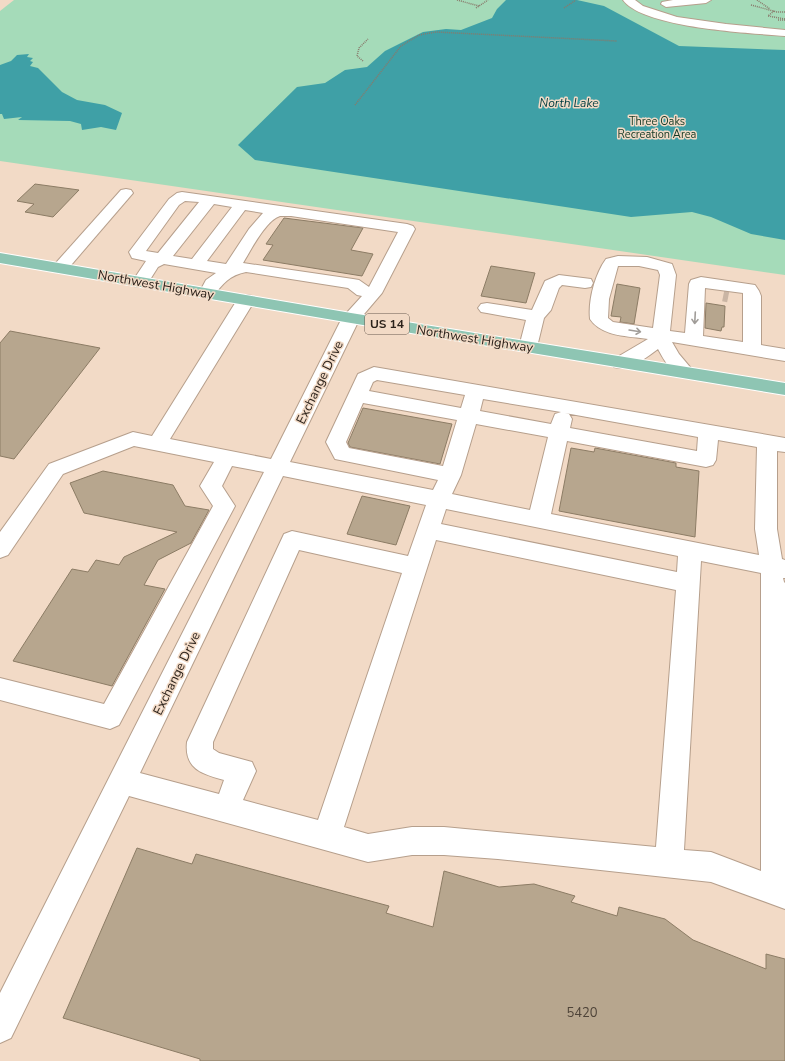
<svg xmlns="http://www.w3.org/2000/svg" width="785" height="1061" font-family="'Nunito Sans',sans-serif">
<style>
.green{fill:#a5dbb9}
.water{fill:#3fa0a6}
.building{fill:#b7a68e;stroke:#8c7c65}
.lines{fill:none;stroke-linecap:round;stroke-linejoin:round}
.minor-tunnel{stroke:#cab5a4;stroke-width:19;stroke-dasharray:19 10;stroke-linecap:butt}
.minor-casing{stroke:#b69f8c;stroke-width:2}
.major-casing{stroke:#fff;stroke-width:2}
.path{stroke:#89796b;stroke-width:1.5;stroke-dasharray:1 1;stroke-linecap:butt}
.minor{fill:#fff;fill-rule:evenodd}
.major{fill:#8ec5b3;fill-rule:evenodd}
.oneway{stroke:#a09c98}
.labels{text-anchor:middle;stroke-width:3;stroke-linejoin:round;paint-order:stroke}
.far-park-label{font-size:11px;fill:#133924;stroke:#f2dac6}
.far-water-label{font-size:12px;font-style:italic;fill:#003d40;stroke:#f2dac6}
.shield{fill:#f2dac6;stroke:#67594e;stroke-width:1}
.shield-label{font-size:12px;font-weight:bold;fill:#2b221b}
.street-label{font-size:13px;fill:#2b221b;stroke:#f2dac6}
.near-number-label{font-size:13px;fill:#4e4338}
</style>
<rect width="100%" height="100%" fill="#f2dac6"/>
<path class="green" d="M14,0H785V275L0,161V11Z"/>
<g class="water">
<path d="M506,0H577L604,6L679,46L785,50V240L751,234L711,217L692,212L631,217L255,160L238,145L297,87L325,83L345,70L367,67L385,51L423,32L446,29L461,30L492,18L497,9Z"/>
<path d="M29,54L27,57L33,58L30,61L33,62L30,66L38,68L62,92L77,100L105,105L122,113L116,130L101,127L82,130L81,124L70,121L18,120L22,117L4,119L2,114H0V65L11,61L17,55Z"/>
</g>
<g class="building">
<path d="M35,184L79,190L53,217L25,212L34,204L17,201Z"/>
<path d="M284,218L363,228L351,250L373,254L362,276L263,260L273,245L266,244Z"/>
<path d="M491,266L535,273L526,303L481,296Z"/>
<path d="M617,284L640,288L634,324L620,322L621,317L611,316Z"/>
<path d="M706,303L725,306L724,327H722L721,331L705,328Z"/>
<path d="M10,331L100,348L14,459L0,456V343Z"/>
<path d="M363,408L452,424L440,464L350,447L348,443Z"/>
<path d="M571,448L594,452L595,448L660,460L676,463V467L699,471L695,537L559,511Z"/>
<path d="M103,471L173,485L185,506L209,510L191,543L158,560L144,585L165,589L112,686L13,661L72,569L88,572L96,560L119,565L124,557L177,532L84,513L70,483Z"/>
<path d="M362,496L410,506L396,545L347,534Z"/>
<path d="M137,848L192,864L196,854L270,874L389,906L386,913L433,927L444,871L499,887L534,884L575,896L571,902L617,916L619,907L665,919L693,940L766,969V954L785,959V1061H200V1059L63,1018Z"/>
</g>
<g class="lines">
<path class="minor-tunnel" d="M724,292L729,293"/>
<g class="minor-casing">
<g id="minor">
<path d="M623,0H635L643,6L677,17L726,24L785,30V36C750,33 643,28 623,0Z"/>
<path d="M673,0H711L706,3L666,7L661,4L662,2Z"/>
<path d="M126,189L131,190L133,193L66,271L60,273L54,271L52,268L54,265L121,190Z"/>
<path d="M182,192L407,224L413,226L415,229L382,293L359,320L290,462L433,490L438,480L335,459L326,442L358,374L374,367L785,438V452L777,451V529L782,559L785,560V578H783L784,582L785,583V909L711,882L498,859L444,855H412L368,862L129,796L11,1038L0,1043V993L264,472L232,466L222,486L235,506L119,725L110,729L0,700V678L104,704L213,506L200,486L214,462L134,446L63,474L8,555L0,558V532L49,464L133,432L152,436L237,300L240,296L246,295L252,296L255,300L170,439L271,459L342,318L362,296L357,295L348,288L246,272C230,275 222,284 213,297L207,298L201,297L199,293L206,280L216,273L164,264L158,267L146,286L140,287L134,286L132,282L146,261L132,258L129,252L169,199L177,193ZM185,201L199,202L158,253L146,251L179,205ZM214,204L232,207L192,259L173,256ZM245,210L263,213L249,229L226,264L207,261ZM280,216H291L398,232L369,287L359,280L353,279L243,263C251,250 266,220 280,216ZM377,380L465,395L461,408L369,391L373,382ZM483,399L561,412L555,414L551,424L480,411ZM363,403L457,420L443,466L349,448L346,442ZM565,413L698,437L697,451L570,428L572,419L569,414ZM476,424L548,437L530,510L452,494L461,475ZM718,440L757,447L755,529L759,555L551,514L567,441L706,467L713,465L716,460ZM283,476L426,505L408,556L292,531L284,534L187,742C184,769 202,774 224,780L219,794L140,773ZM446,509L678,556L677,572L441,524ZM436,540L676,590L656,847L444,827H412L368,834L344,827ZM299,550L402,573L318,820L243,800L256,771L252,762L219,753L213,749V742ZM701,561L761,573V871L711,852L684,850Z"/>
<path d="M618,256L647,257L672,264L676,275L670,331L685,333L689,284L691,280L701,277L755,285L759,291L761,296V345L785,349V361L672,342L679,354L695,373L693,377C676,382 665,362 658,349C646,358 629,371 614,367L612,363L614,359L648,339C629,336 602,337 590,319C588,300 595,274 606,259ZM618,266H639L658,270L660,275L653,328L613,322L608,318L609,299ZM705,288L743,293V342L703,336Z"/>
<path d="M559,275L591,279L593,283L591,287L585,288L562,285L559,288L551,310L544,318L537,347L534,351L528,353L522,351L519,347L526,320L487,313L481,312L478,308L481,304L487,303L532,310L545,281Z"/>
</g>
</g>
<g class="major-casing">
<path id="major" d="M0,253L351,313L785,383V395L351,323L0,263Z"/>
</g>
<g class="path">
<path d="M457,0L479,6"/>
<path d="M757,0L770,9"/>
<path d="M751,5L777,12H785"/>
<path d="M476,8L488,0"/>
<path d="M564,8L576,0"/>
<path d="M774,11L768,16L785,19"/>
<path d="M778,20H785"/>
<path d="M363,61L357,56L359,48L368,39"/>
<path d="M355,105L401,46L419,35L436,32L617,41"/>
</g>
<use href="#minor" class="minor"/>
<use href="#major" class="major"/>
</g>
<defs><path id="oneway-shaft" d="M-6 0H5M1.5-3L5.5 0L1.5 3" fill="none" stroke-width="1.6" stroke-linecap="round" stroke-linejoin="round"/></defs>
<g class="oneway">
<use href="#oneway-shaft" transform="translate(695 318) rotate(93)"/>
<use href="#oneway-shaft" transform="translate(635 331) rotate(9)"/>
</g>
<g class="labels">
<g class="far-park-label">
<text x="657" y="125">Three Oaks<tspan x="657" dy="13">Recreation Area</tspan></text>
</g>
<g class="far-water-label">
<text x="569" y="107">North Lake</text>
</g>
<rect class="shield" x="365" y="314" width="44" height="20" rx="3"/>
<g class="shield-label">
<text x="387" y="328">US 14</text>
</g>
<g class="street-label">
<text transform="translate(156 284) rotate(10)" y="5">Northwest Highway</text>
<text transform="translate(475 338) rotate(9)" y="5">Northwest Highway</text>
<text transform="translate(319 382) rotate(-64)" y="5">Exchange Drive</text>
<text transform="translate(176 673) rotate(-64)" y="5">Exchange Drive</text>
</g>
<g class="near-number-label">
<text x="582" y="1017">5420</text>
</g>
</g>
</svg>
